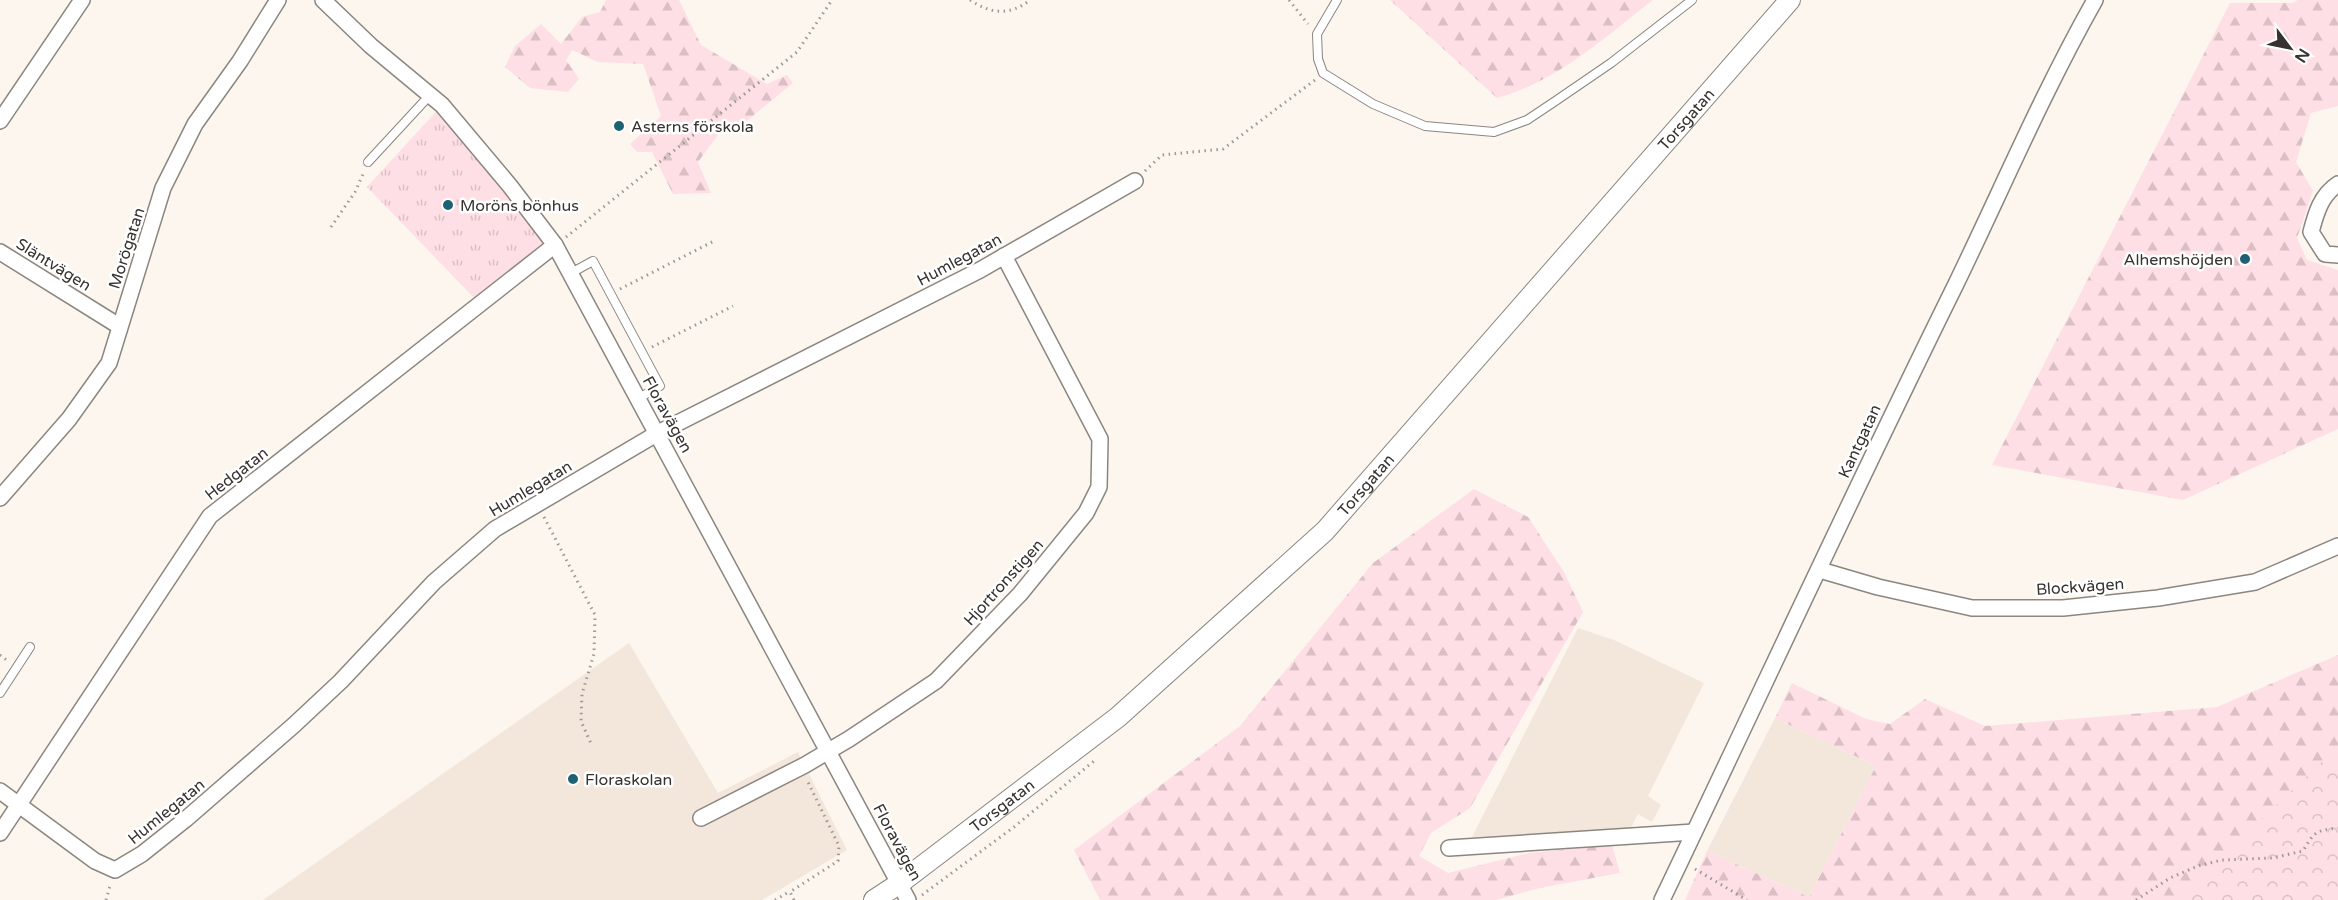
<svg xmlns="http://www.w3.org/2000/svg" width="2338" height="900" font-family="'Varela Round',sans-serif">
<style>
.built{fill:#f3e7dc}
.grass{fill:url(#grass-tufts)}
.forest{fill:url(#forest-firs)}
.park{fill:url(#park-crowns)}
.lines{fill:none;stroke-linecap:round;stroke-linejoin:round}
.lane-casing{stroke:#8c8680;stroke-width:10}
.street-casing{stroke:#8c8680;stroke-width:18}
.secondary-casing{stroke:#8c8680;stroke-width:22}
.path{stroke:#9d9894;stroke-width:3;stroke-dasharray:1.5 4.5;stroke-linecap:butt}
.lane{stroke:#fff;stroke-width:8}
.street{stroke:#fff;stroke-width:15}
.secondary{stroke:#fff;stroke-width:20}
.poi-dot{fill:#1e6174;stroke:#fff;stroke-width:2}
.labels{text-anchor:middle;stroke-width:5;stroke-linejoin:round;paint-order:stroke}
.street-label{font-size:16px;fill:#353230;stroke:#fff}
.poi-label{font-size:16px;fill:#353230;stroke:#fff;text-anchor:start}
</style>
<defs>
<pattern id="grass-tufts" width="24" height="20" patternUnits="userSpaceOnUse" patternTransform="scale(1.5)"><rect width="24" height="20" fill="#fedfe5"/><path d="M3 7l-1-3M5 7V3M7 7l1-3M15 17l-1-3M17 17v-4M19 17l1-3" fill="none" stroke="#dac0c5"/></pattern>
<pattern id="forest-firs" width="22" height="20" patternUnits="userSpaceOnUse" patternTransform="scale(1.5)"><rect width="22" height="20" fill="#fedfe5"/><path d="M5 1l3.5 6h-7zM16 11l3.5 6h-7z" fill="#dac0c5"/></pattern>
<pattern id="park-crowns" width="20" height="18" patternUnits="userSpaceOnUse" patternTransform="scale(1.5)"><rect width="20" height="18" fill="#fedfe5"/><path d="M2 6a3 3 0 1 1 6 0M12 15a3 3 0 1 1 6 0" fill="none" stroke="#dac0c5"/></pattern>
</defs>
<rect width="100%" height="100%" fill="#fcf6ef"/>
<g class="built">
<path d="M1578,628L1614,640L1704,683L1648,796L1661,805L1652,822L1638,814L1630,830L1472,837Z"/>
<path d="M629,643L718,793L798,752L847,850L762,900H263Z"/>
<path d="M1775,718L1876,766L1809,897L1707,851Z"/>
</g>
<path class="grass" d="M442,105L555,245L480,304L367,187Z"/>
<g class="forest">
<path d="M606,0H679L701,45L767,84L787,75L793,83L748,120L723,128L698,162L711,193L673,194L652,152H637L630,144L661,116L643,64L598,62L572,50L566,60L579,79L568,92L530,88L505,67L515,46L541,24L561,44L582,17L600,12Z"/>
<path d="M1390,0H1653C1604,38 1558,81 1497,98Z"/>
<path d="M2298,0H2338V106L2311,113L2296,162L2313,191L2297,238L2307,260L2338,270V429L2183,500L1992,465L2230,3H2292Z"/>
<path d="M1474,489L1528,517L1564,572L1583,612L1470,808L1431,833L1419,856L1448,873L1529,853L1612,845L1620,873L1539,888L1496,900H1100L1074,850L1240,726L1373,563Z"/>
<path d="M2338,655V900H1685L1707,851L1809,897L1876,766L1775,718L1792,683L1866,719L1890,724L1925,699L1985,726L2217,707Z"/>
</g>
<path class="park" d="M2338,753V900H2176L2325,759Z"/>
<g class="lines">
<g class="lane-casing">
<g id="lane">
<path d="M1337,0L1317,34L1318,59L1323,73L1373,104L1425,126L1494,132L1527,120L1554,102L1611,63L1692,0"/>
<path d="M368,162L430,95"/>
<path d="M571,273L593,261L660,386L639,398"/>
<path d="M0,693L30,647"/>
</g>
</g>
<g class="street-casing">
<g id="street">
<path d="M323,0L371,46L442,105L510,186L555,245L908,900"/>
<path d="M0,121L82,0"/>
<path d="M2338,184C2321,195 2316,213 2311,232L2325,254L2338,255"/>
<path d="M0,252L119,326"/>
<path d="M0,498L69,419L109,363L163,188L195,124L240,61L278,0"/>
<path d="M1820,570L1878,587L1972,608H2063L2158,598L2255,582L2338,546"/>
<path d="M0,791L95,861L115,870L142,854L186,819L294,725L341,681L434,582L495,529L658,433L980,270L1135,181"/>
<path d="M701,818L805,765L849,739L936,681L1020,594L1086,513L1099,487L1100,439L1004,256"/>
<path d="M0,833L210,516L555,245"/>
<path d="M1449,848L1694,832"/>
<path d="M1662,900C1760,695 1855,488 1956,284C2002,189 2043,92 2095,0"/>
</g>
</g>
<g class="secondary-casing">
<g id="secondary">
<path id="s1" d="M874,900L900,883L1118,717L1325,531L1790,0"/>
</g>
</g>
<g class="path">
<path d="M970,0C991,14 1010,16 1030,0"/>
<path d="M1289,0L1308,24"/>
<path d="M1145,171L1162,155L1223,149L1315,80"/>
<path d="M331,227L355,192L364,172"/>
<path d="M566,237L797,52L832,0"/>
<path d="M620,289L714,241"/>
<path d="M652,347L733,306"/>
<path d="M544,517L595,615L594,654L582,694L581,721L592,746"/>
<path d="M0,655L8,661"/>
<path d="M1695,869L1747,900"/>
<path d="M922,895L1014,827L1094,761"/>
<path d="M106,900L110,886"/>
<path d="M775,900L789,892"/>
<path d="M794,900L790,892L838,861L839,846L807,780"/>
<path d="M2136,900L2170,878L2198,866L2222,860L2272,858L2303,851C2315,831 2315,831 2338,828"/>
</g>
<use href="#lane" class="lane"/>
<use href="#street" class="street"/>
<use href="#secondary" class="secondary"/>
</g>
<g class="poi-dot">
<circle cx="619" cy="126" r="6"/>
<circle cx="448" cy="205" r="6"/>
<circle cx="2245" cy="259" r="6"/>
<circle cx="573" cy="779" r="6"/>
</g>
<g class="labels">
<g class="street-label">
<text dy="6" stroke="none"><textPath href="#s1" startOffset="1131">Torsgatan</textPath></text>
<text transform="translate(126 248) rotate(-72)" y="6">Morögatan</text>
<text transform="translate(959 259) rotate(-28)" y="6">Humlegatan</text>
<text transform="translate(54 264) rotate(32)" y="6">Släntvägen</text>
<text transform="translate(668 414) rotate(61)" y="6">Floravägen</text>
<text transform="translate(1859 441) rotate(-65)" y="6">Kantgatan</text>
<text transform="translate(236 473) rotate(-38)" y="6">Hedgatan</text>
<text dy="6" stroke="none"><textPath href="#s1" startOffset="645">Torsgatan</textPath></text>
<text transform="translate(530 488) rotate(-31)" y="6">Humlegatan</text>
<text transform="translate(1003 582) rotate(-48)" y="6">Hjortronstigen</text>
<text transform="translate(2080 586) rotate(-4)" y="6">Blockvägen</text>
<text dy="6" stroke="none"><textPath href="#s1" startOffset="159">Torsgatan</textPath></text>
<text transform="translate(166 811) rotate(-39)" y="6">Humlegatan</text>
<text transform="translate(898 842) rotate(62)" y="6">Floravägen</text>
</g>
<g class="poi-label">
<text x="631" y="132">Asterns förskola</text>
<text x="460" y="211">Moröns bönhus</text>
<text x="2233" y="265" text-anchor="end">Alhemshöjden</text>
<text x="585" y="785">Floraskolan</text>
</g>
</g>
<g transform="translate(2290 48) rotate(122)" stroke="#ffffff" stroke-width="4.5" paint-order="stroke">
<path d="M0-4.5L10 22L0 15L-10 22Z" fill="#353230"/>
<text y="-9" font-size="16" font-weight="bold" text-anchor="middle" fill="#353230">N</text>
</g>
</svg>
